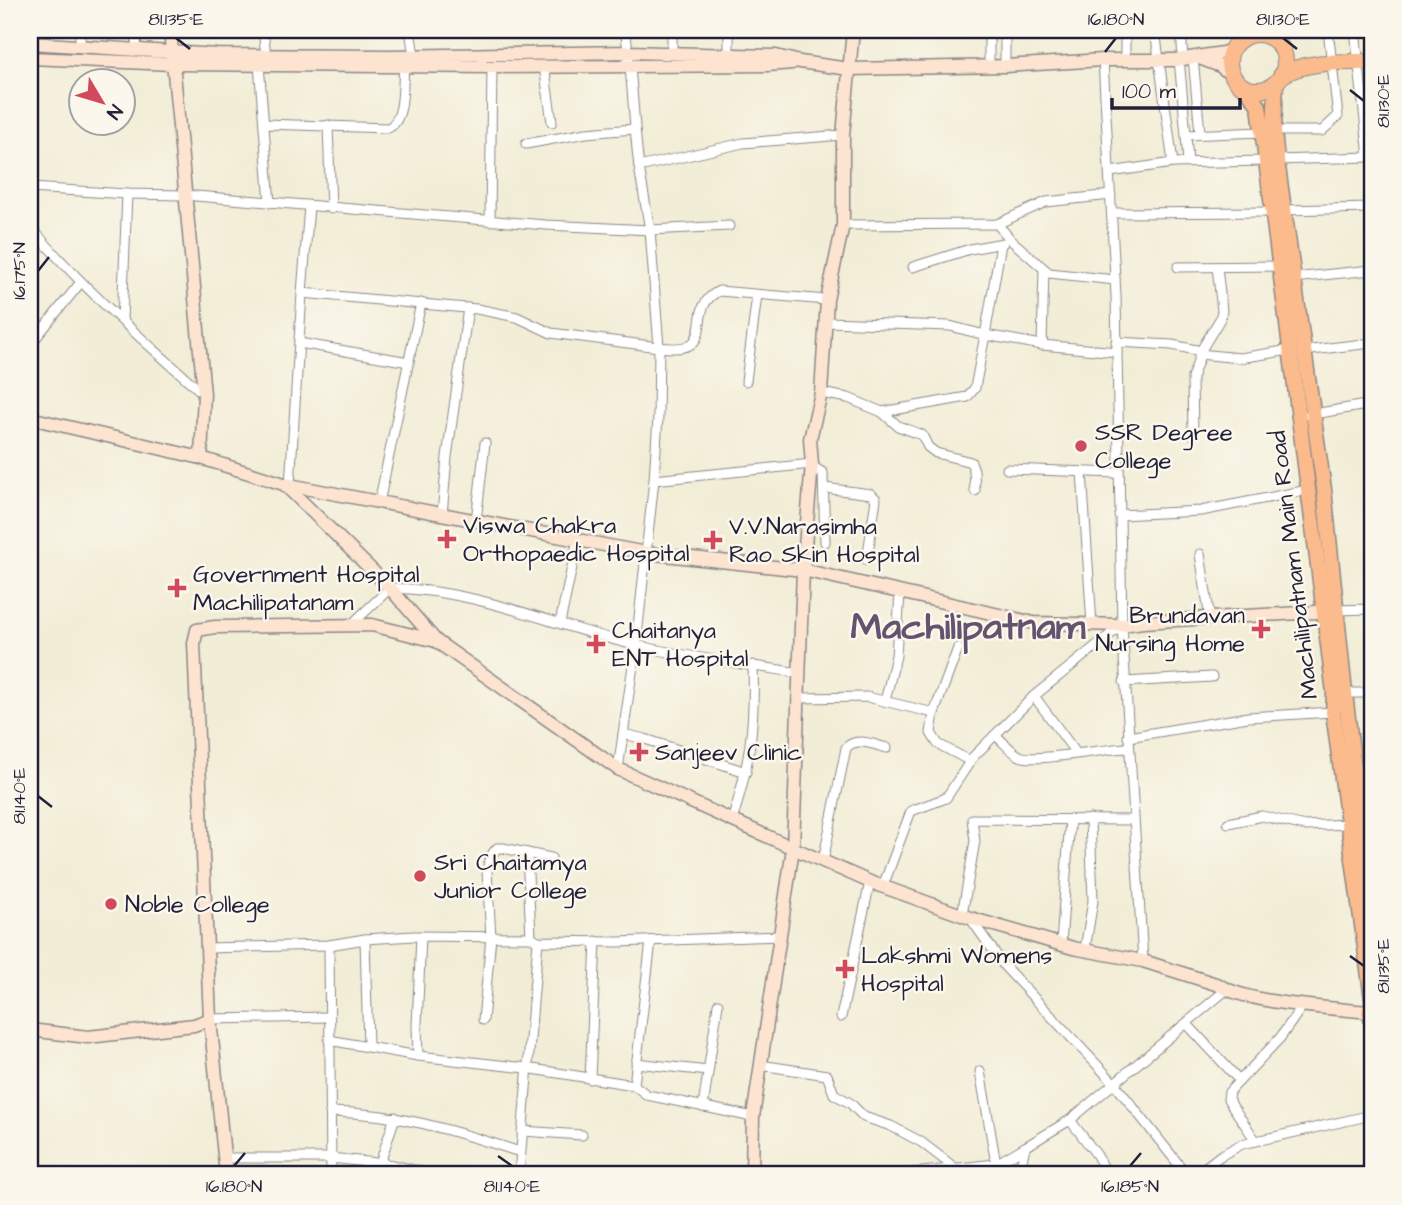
<svg xmlns="http://www.w3.org/2000/svg" width="1402" height="1205" font-family="'Architects Daughter',sans-serif">
<style>
.lines{fill:none;stroke-linecap:round;stroke-linejoin:round}
.street-casing{stroke:#8a8888;stroke-width:11}
.secondary-casing{stroke:#8a8888;stroke-width:15}
.primary-casing{stroke:#8a8888;stroke-width:17}
.highway-casing{stroke:#8a8888;stroke-width:18}
.street{stroke:#fff;stroke-width:9}
.secondary{stroke:#fde4d1;stroke-width:12}
.primary{stroke:#fbbb8c;stroke-width:14}
.highway{stroke:#fbbb8c;stroke-width:16}
.ticks{fill:none;stroke:#22223b;stroke-width:2.5}
.poi-dot{fill:#d1495b;stroke:#fbf7ec;stroke-width:2.5}
.labels{text-anchor:middle;stroke-width:5;stroke-linejoin:round;paint-order:stroke}
.poi-label{font-size:24px;fill:#22223b;stroke:#fbf7ec;text-anchor:start}
.street-label{font-size:24px;fill:#22223b;stroke:#fbf7ec}
.town-label{font-size:38px;font-weight:bold;fill:#63536f;stroke:#fbf7ec}
.neatline{fill:none;stroke:#22223b;stroke-width:2.5}
.ticks-label{font-size:18px;text-anchor:middle;fill:#22223b}
</style>
<rect width="100%" height="100%" fill="#fbf7ec"/>
<filter id="ink" filterUnits="userSpaceOnUse"><feTurbulence type="fractalNoise" baseFrequency=".0143" numOctaves="2"/><feDisplacementMap in="SourceGraphic" scale="14" xChannelSelector="R" yChannelSelector="G"/><feConvolveMatrix kernelMatrix="1 2 1 2 8 2 1 2 1" color-interpolation-filters="sRGB"/></filter>
<filter id="wash" filterUnits="userSpaceOnUse"><feTurbulence type="fractalNoise" baseFrequency=".00686" numOctaves="4" result="noise"/><feDisplacementMap in="SourceGraphic" scale="28" xChannelSelector="R" yChannelSelector="G"/><feGaussianBlur stdDeviation="1.57" result="paint"/><feColorMatrix in="noise" values="0 0 0 0 0 0 0 0 0 0 0 0 0 0 0 0 0 1.4 0 .05"/><feComposite in="paint" operator="in"/></filter>
<g filter="url(#wash)">
<rect width="100%" height="100%" fill="#f2edd6"/>
</g>
<g filter="url(#ink)">
<g class="lines">
<g class="street-casing">
<g id="street">
<path d="M79,30L81,46"/>
<path d="M263,30L266,55"/>
<path d="M410,30L414,56"/>
<path d="M625,30C633,75 633,121 639,167"/>
<path d="M672,30V54"/>
<path d="M989,30V66"/>
<path d="M1155,30L1173,163"/>
<path d="M1181,30L1183,59"/>
<path d="M136,49L137,30"/>
<path d="M729,54V30"/>
<path d="M1193,57L1200,133"/>
<path d="M1125,59V30"/>
<path d="M1179,59L1186,135L1262,132"/>
<path d="M1103,60L1116,296L1122,625L1143,961"/>
<path d="M259,64L270,203"/>
<path d="M544,66L552,122"/>
<path d="M1005,66V30"/>
<path d="M264,124L388,128C406,120 402,83 404,66"/>
<path d="M328,125L331,209"/>
<path d="M1274,131H1322L1338,116L1328,30"/>
<path d="M1186,135L1188,163"/>
<path d="M526,144L586,133L634,129"/>
<path d="M1277,160L1369,157L1355,30"/>
<path d="M1110,172L1173,163L1265,161"/>
<path d="M30,188L127,194L184,195L546,225L650,230L729,226"/>
<path d="M309,206L302,293L477,309L517,317L551,333L659,347L650,230L639,167L743,143L843,135"/>
<path d="M1283,210L1372,208"/>
<path d="M1112,213L1272,212"/>
<path d="M490,221L492,67"/>
<path d="M997,224L1012,241L1049,273L1115,280"/>
<path d="M843,225L997,224L1046,202L1111,195"/>
<path d="M30,226C82,288 143,340 204,394"/>
<path d="M913,267L970,249L1003,243"/>
<path d="M1178,267L1279,266"/>
<path d="M1293,278L1372,270"/>
<path d="M122,321L127,194"/>
<path d="M826,322L950,326L985,335L1001,244"/>
<path d="M1116,342L1172,345L1201,351"/>
<path d="M299,343L409,362"/>
<path d="M30,345L81,282"/>
<path d="M1042,345L1044,269"/>
<path d="M1303,351L1372,343"/>
<path d="M1199,354L1240,358L1290,350"/>
<path d="M746,381L757,295"/>
<path d="M821,393L848,398L882,412L967,397L975,388L985,335L1042,345L1117,352"/>
<path d="M882,412L898,426L922,435L928,447L936,453L971,462L974,470L975,491"/>
<path d="M1308,415L1372,404"/>
<path d="M1193,435L1192,378L1203,347L1220,319L1222,311L1217,267"/>
<path d="M812,464L654,480L658,417L659,347C724,356 681,309 719,291L827,300"/>
<path d="M812,466L823,473L825,542"/>
<path d="M1007,469L1118,473"/>
<path d="M1082,472L1092,625"/>
<path d="M290,485L302,293"/>
<path d="M824,488L871,494L876,499L867,560"/>
<path d="M379,503L421,303"/>
<path d="M442,515L447,457L468,308"/>
<path d="M1119,515L1201,511L1308,490"/>
<path d="M476,521L485,443"/>
<path d="M1200,554L1210,619"/>
<path d="M1336,610L1372,609"/>
<path d="M560,623L578,539"/>
<path d="M350,626L390,588C479,590 551,625 635,645C689,658 745,664 799,673"/>
<path d="M958,648L934,713L931,733L938,744L970,761"/>
<path d="M1124,682L1212,677"/>
<path d="M1345,693H1372"/>
<path d="M1034,696L1076,753"/>
<path d="M799,698L867,697L934,713"/>
<path d="M885,701L896,656L900,592"/>
<path d="M623,734L645,739L746,772"/>
<path d="M995,735C1003,741 1011,752 1020,756C1032,763 1107,748 1128,748"/>
<path d="M1128,737L1248,717L1333,712"/>
<path d="M618,769L636,645L654,480"/>
<path d="M732,821C750,763 755,726 753,665"/>
<path d="M1228,823L1262,816L1305,826L1348,824"/>
<path d="M527,853L531,937"/>
<path d="M823,861L846,748C856,736 874,745 887,748"/>
<path d="M883,886L911,811L946,798L973,757L1034,696L1122,625"/>
<path d="M962,915L975,841L972,819L1133,820"/>
<path d="M970,918L1005,967L1114,1083L1187,1175"/>
<path d="M365,939L368,1047"/>
<path d="M651,941L634,1085L647,1095L753,1117"/>
<path d="M1061,944L1070,819"/>
<path d="M329,945L331,1175"/>
<path d="M208,948L329,945L365,939L414,936L531,937L538,941L618,942L780,936"/>
<path d="M1085,949L1093,901L1090,819"/>
<path d="M841,1017L870,882"/>
<path d="M210,1019L329,1017"/>
<path d="M483,1020L491,937L487,871L490,857L497,848H503L551,858"/>
<path d="M1187,1024L1239,1080"/>
<path d="M329,1040L418,1056L526,1068L634,1085"/>
<path d="M418,1056L417,1025L421,936"/>
<path d="M636,1063L708,1071"/>
<path d="M760,1065L827,1075L834,1094L850,1103L864,1117L891,1126L921,1142L955,1168"/>
<path d="M980,1071L996,1164"/>
<path d="M590,1079L596,941"/>
<path d="M703,1107L718,1004"/>
<path d="M330,1112C400,1113 454,1131 520,1152"/>
<path d="M1070,1120L1096,1154L1108,1175"/>
<path d="M522,1131L582,1135"/>
<path d="M1256,1141L1231,1104L1228,1099L1229,1092L1280,1038L1303,1005"/>
<path d="M224,1158H331L394,1165L434,1175"/>
<path d="M380,1163L395,1117"/>
<path d="M519,1175L538,941"/>
<path d="M894,1175L996,1164L1025,1147"/>
<path d="M1019,1175L1025,1147L1070,1120L1226,990"/>
<path d="M1195,1175L1220,1156L1242,1144L1372,1115"/>
</g>
</g>
<g class="secondary-casing">
<g id="secondary">
<path d="M170,30L204,394L201,458L284,484L390,588L436,641"/>
<path d="M1260,30L1270,37"/>
<path d="M1238,42L1243,30"/>
<path d="M30,43L217,55L391,56L629,52L776,56L800,62L849,69L1005,66L1103,60H1176L1223,53L1233,49"/>
<path d="M30,58L172,64L492,67L768,65L792,63"/>
<path d="M1199,58L1220,66L1233,76"/>
<path d="M30,418L201,458"/>
<path d="M284,484L646,553L803,570L1034,623L1122,625L1143,622L1334,611"/>
<path d="M30,1030L88,1037L194,1025L210,1019"/>
<path d="M226,1175L210,1019L194,643L197,630L215,627L372,625L436,641L618,769L793,848L870,882L970,918L1073,948L1143,961L1219,985C1249,1004 1332,1008 1369,1012"/>
<path d="M752,1175L753,1117L793,848L803,570L812,464L810,439L821,393L827,300L843,225V135L853,30"/>
</g>
</g>
<g class="primary-casing">
<g id="primary">
<path d="M1276,83L1274,131L1277,160L1324,489L1345,693L1365,859L1372,899"/>
<path d="M1246,88L1259,106L1324,613L1334,693L1333,712L1372,999"/>
<path d="M1372,1005L1369,1012L1372,1022"/>
</g>
</g>
<g class="highway-casing">
<g id="highway">
<circle cx="1257" cy="62" r="28"/>
<path d="M1281,76C1305,60 1344,62 1372,62"/>
</g>
</g>
<use href="#street" class="street"/>
<use href="#secondary" class="secondary"/>
<use href="#primary" class="primary"/>
<use href="#highway" class="highway"/>
</g>
</g>
<path class="ticks" d="M176,38L190,49M1283,38L1297,49M1105,52L1116,38M1350,90L1364,101M38,271L49,257M38,796L52,807M1350,956L1364,966M498,1156L512,1166M234,1166L245,1153M1130,1166L1141,1153"/>
<g class="poi-dot">
<circle cx="1081" cy="446" r="7"/>
<path d="M443.5 528.5h7v7h7v7h-7v7h-7v-7h-7v-7h7z"/>
<path d="M709.5 529.5h7v7h7v7h-7v7h-7v-7h-7v-7h7z"/>
<path d="M173.5 577.5h7v7h7v7h-7v7h-7v-7h-7v-7h7z"/>
<path d="M1257.5 618.5h7v7h7v7h-7v7h-7v-7h-7v-7h7z"/>
<path d="M592.5 633.5h7v7h7v7h-7v7h-7v-7h-7v-7h7z"/>
<path d="M635.5 741.5h7v7h7v7h-7v7h-7v-7h-7v-7h7z"/>
<circle cx="420" cy="876" r="7"/>
<circle cx="111" cy="904" r="7"/>
<path d="M841.5 958.5h7v7h7v7h-7v7h-7v-7h-7v-7h7z"/>
</g>
<g class="labels">
<g class="poi-label">
<text x="1095" y="440">SSR Degree<tspan x="1095" dy="28">College</tspan></text>
<text x="463" y="533">Viswa Chakra<tspan x="463" dy="28">Orthopaedic Hospital</tspan></text>
<text x="729" y="534">V.V.Narasimha<tspan x="729" dy="28">Rao Skin Hospital</tspan></text>
<text x="193" y="582">Government Hospital<tspan x="193" dy="28">Machilipatanam</tspan></text>
<text x="1245" y="623" text-anchor="end">Brundavan<tspan x="1245" dy="28">Nursing Home</tspan></text>
<text x="612" y="638">Chaitanya<tspan x="612" dy="28">ENT Hospital</tspan></text>
<text x="655" y="760">Sanjeev Clinic</text>
<text x="434" y="870">Sri Chaitamya<tspan x="434" dy="28">Junior College</tspan></text>
<text x="125" y="912">Noble College</text>
<text x="861" y="963">Lakshmi Womens<tspan x="861" dy="28">Hospital</tspan></text>
</g>
<g class="street-label">
<text transform="translate(1293 565) rotate(-97)" y="8">Machilipatnam Main Road</text>
</g>
<g class="town-label">
<text x="968" y="639">Machilipatnam</text>
</g>
</g>
<rect width="1402" height="1205" fill="none" stroke="#fbf7ec" stroke-width="77"/>
<g transform="translate(102 102) rotate(128)"><circle r="33" fill="#fbf7ec" stroke="#a4a2a5" stroke-width="2"/>
<path d="M0-5L12 26L0 18L-12 26Z" fill="#d1495b"/>
<text y="-10" font-size="19" font-weight="bold" text-anchor="middle" fill="#22223b">N</text>
</g>
<path d="M1112 98v10h128v-10" fill="none" stroke="#22223b" stroke-width="3.5"/>
<text x="1122" y="98" font-size="21" fill="#22223b" stroke="#fbf7ec" stroke-width="5" paint-order="stroke">100 m</text>
<rect x="38" y="38" width="1326" height="1128" class="neatline"/>
<g class="ticks-label">
<text x="176" y="25">81.135°E</text>
<text x="1116" y="25">16.180°N</text>
<text x="1283" y="25">81.130°E</text>
<text transform="translate(1383 101) rotate(-90)" y="6">81.130°E</text>
<text transform="translate(19 271) rotate(-90)" y="6">16.175°N</text>
<text transform="translate(19 796) rotate(-90)" y="6">81.140°E</text>
<text transform="translate(1383 966) rotate(-90)" y="6">81.135°E</text>
<text x="234" y="1192">16.180°N</text>
<text x="512" y="1192">81.140°E</text>
<text x="1130" y="1192">16.185°N</text>
</g>
</svg>
